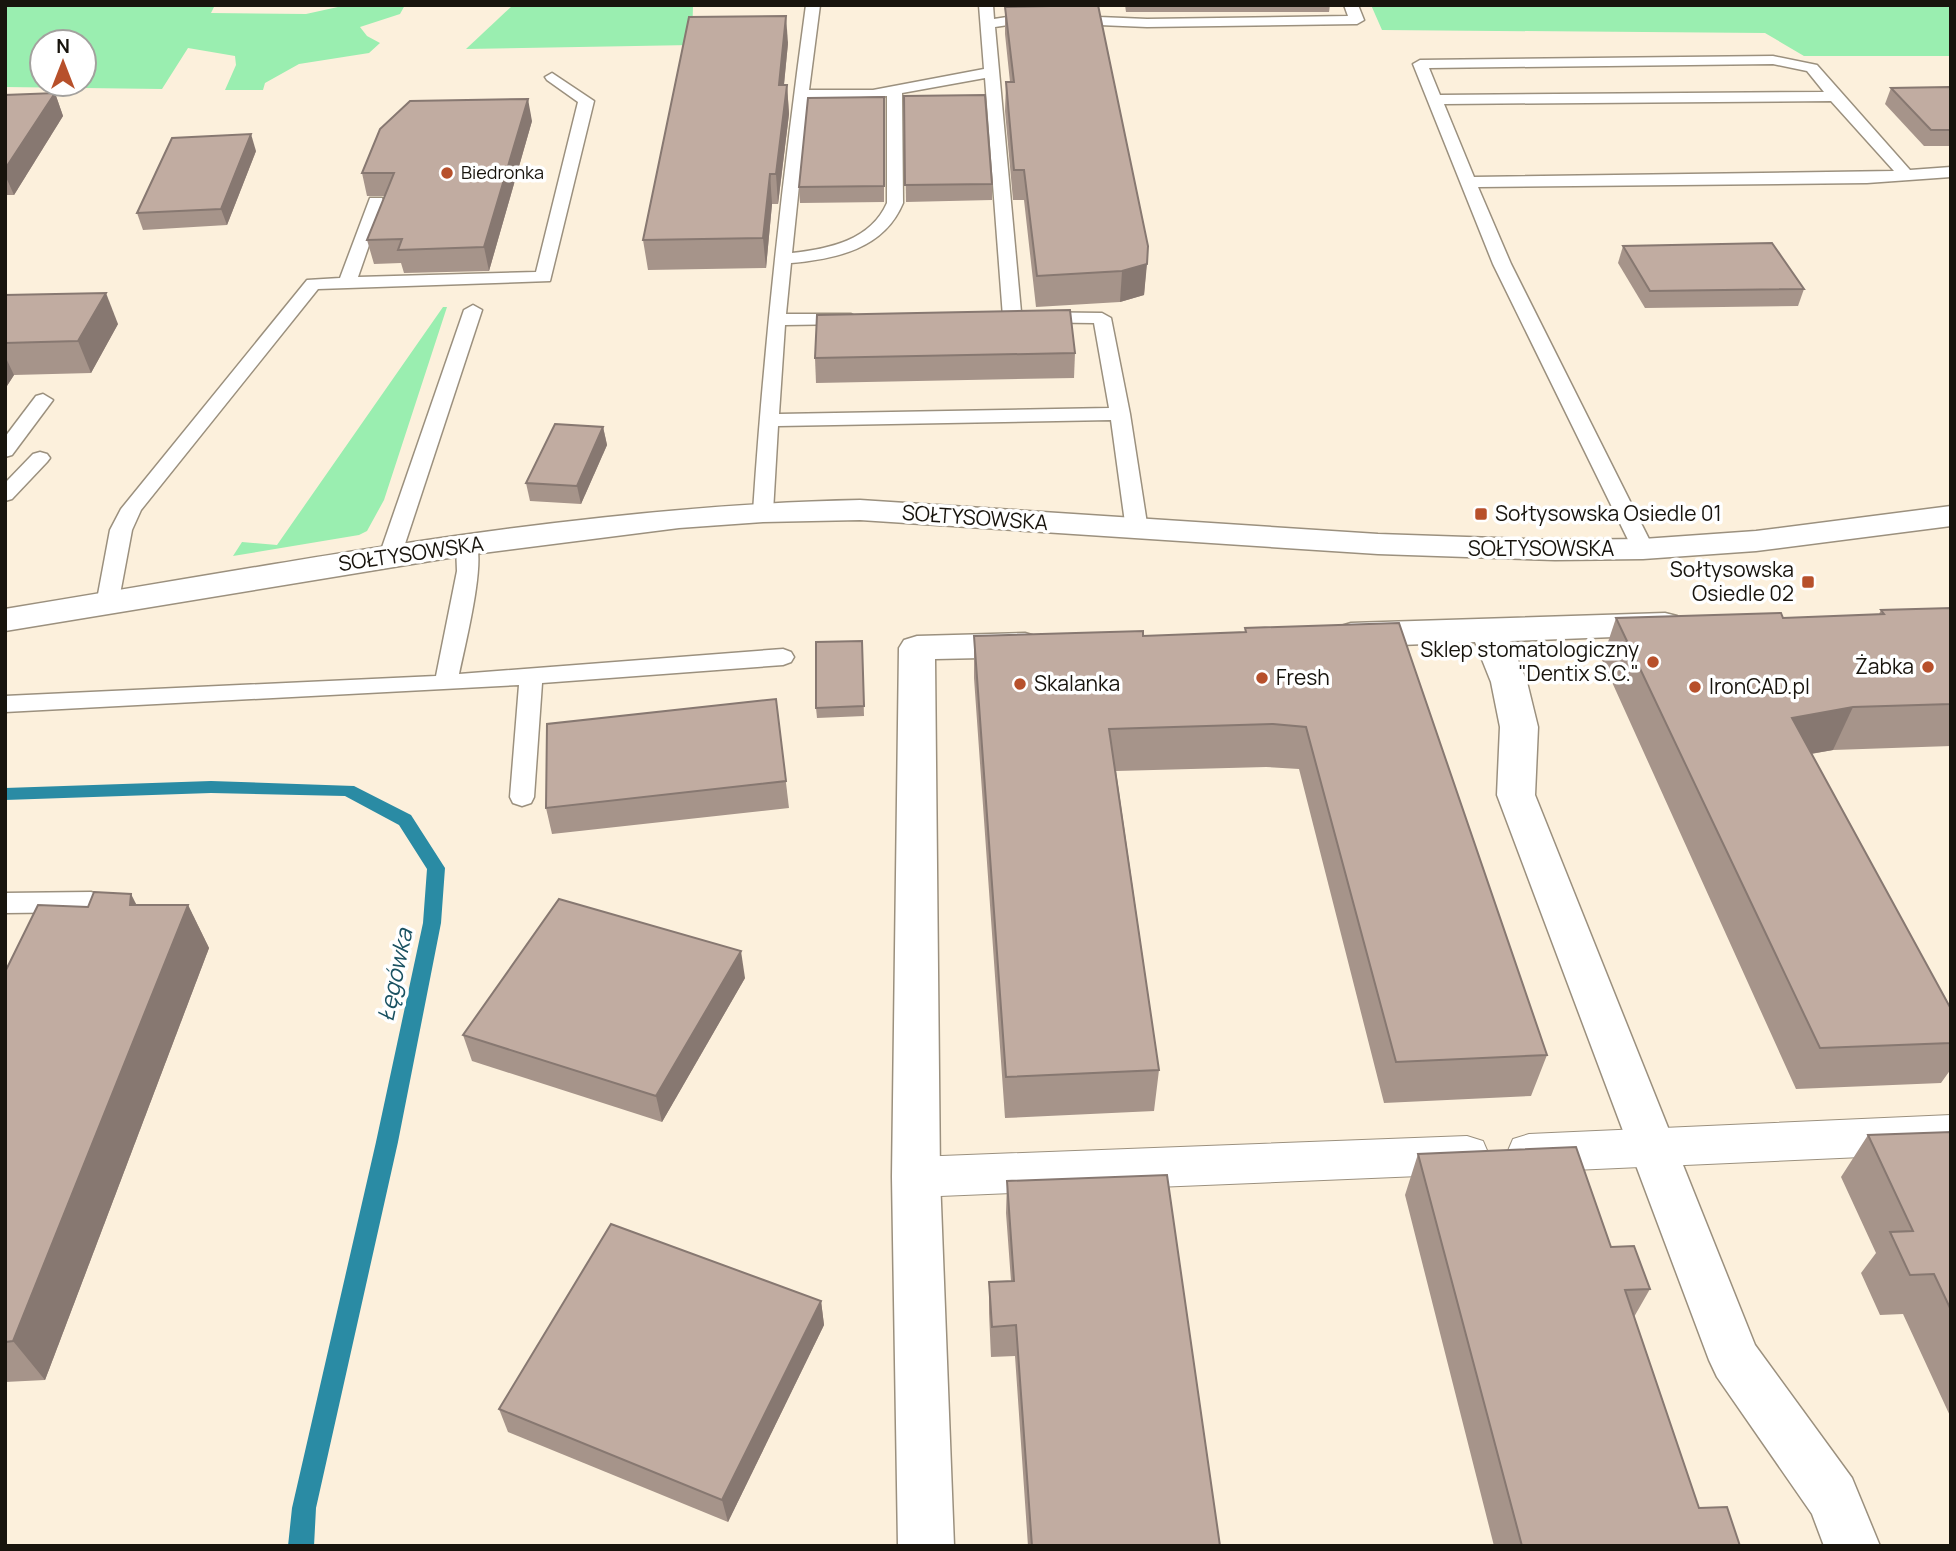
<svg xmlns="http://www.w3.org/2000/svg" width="1956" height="1551" font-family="Manrope,sans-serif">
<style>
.green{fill:#9aeeb0;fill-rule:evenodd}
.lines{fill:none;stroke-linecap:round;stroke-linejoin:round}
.stream{fill:#2a8ba4;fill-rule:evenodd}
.service-casing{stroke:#9b907e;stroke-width:3}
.pedestrian-casing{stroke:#9b907e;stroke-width:2}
.minor-casing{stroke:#9b907e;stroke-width:3}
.tertiary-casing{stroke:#9b907e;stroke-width:3}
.service{fill:#fff;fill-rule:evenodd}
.pedestrian{fill:#fff;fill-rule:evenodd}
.minor{fill:#fff;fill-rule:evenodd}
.tertiary{fill:#fff;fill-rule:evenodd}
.wall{fill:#a6948a}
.shaded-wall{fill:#877871}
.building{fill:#c1aca1;stroke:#877871;stroke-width:2}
.poi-dot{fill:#b7502b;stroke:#fff;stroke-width:2.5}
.labels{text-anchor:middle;stroke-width:7;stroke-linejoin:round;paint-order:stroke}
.far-poi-label{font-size:18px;fill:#18140d;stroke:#fff;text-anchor:start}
.poi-label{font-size:21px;fill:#18140d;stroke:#fff;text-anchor:start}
.street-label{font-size:21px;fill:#18140d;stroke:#fff}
.water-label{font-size:23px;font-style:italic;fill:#1a5262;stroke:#fff}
</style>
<rect width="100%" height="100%" fill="#fcf0dc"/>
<g class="green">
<path d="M5,5H215L211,13L306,14L347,5H405L400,14L360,27L367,36L380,43L369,53L299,64L265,83L263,90H225L236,65L235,56L188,48L162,89L5,87ZM84,42V84H42V42Z"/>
<path d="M513,5H693L692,45L466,49Z"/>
<path d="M1371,5H1951V56H1804L1765,33L1382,30Z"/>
<path d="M443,307H447L384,500L367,531L359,535L233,556L242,542L277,545Z"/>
</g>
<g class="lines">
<path class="stream" d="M211,781L354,786L411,815L445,868L441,923L398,1142L316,1508L314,1546H288L292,1508L376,1142L423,923L427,869L399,825L345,796L211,793L5,800V788Z"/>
<g class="service-casing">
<g id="service">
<path d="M806,5H820L809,90H873L984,69L979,5H993L994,19L1066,8L1099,17L1147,19L1348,16L1344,5H1358L1364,20L1357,24L1147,27L1099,25L1066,16L995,27L1021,312L1102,313L1111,318L1130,414L1148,530L1144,535H1130L1126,530L1111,420L778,426L773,512L770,516H756L753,512C764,343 783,174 806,5ZM985,78L1003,317L1012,322L1094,323L1109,408L779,414L785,325L851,324L860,319L851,314H786L791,263C836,259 884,249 903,203L902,93ZM887,96V203C871,240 829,249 792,253L808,99Z"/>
<path d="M1773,56L1817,65L1910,170L1951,167V177L1867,183L1478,187L1511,264L1654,549L1651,554H1635L1493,264L1413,64L1420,60ZM1773,64L1807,71L1824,92L1440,95L1429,68ZM1831,101L1894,171L1474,177L1444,104Z"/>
<path d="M552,73L594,101L550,281L318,289L141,510L132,530L118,605L115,610H99L96,605L110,530L121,509L307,280L340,278L370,198H382L384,202L358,277L536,272L578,102L547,80L545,77Z"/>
<path d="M473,305L482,310L401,556L398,561H382L379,556L464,310Z"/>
<path d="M43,394L53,400L12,455L5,457V437L36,396Z"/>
<path d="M40,452L47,454L50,458L47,462L12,499L5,501V483L33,454Z"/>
<path d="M467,538L475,540C487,559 464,649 459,674L783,649L791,652L794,657L791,662L783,665L542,683L534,797L531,803L522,806L513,803L510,797L519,685L5,712V696L436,676L457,571L456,545L459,540Z"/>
<path d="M91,892L100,895L104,902L100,909L91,912L5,913V893Z"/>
</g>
</g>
<g class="pedestrian-casing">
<g id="pedestrian">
<path d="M1951,1115V1153L1529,1172L1513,1167L1507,1153L1513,1139L1529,1134Z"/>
<path d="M1467,1136L1483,1141L1489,1155L1483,1169L1467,1174L916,1197L900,1191L893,1177L900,1163L916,1157Z"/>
</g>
</g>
<g class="minor-casing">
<g id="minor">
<path d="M1665,613L1677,616L1683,624L1677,632L1665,635L1510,641L1527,682L1538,727L1535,795L1755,1345L1852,1478L1880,1546H1824L1812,1514L1717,1377L1709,1360L1497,795L1500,727L1491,682L1475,642L1351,647L1338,643L1333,635L1338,627L1351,623Z"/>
<path d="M1025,633L1038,637L1043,645L1038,653L1025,657L935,659L940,1177L954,1546H898L892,1177L899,648L904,640L917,636Z"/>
</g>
</g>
<g class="tertiary-casing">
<path id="tertiary" d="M860,500L1378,534L1555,540L1643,539L1756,531L1951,506V526L1756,551L1643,559L1555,560L1378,554L860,520L763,522L679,528L467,555L5,631V609C289,563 573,506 860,500Z"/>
</g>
<use href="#service" class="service"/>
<use href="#pedestrian" class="pedestrian"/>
<use href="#minor" class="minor"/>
<use href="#tertiary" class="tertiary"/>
</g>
<g class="wall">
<path d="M1125,5H1330L1329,12H1126Z"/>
<path d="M1005,7L1148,246L1144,295L1120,302L1036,307L1024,200H1013L1005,111L1006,82H1010L1005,34Z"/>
<path d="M788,43L784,85H787L789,114L778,204H772L766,268L648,270L643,240Z"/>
<path d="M1891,88L1951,89V146H1924L1885,104Z"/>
<path d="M55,93L63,116L14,195H5V95Z"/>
<path d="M904,96L992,184V200L906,202Z"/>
<path d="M884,113V202L800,203L799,187Z"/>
<path d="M532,121L489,271L404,273L401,263L374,264L367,240L385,196H367L362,173Z"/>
<path d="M256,151L227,225L143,230L137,213Z"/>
<path d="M1623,246L1804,289L1798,306L1645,308L1618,263Z"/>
<path d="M5,295L118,324L91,373L14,375L5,389Z"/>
<path d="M1075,353L1074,378L816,383L815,358Z"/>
<path d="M603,427L607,445L581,504L530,501L526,483Z"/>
<path d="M1951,608V746L1833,750L1811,754L1951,1009V1069L1941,1083L1796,1089L1602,660L1616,618H1783L1879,614L1881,610Z"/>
<path d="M1245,628L1547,1055L1531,1096L1384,1103L1299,769L1266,767L1116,771L1159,1070L1154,1111L1005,1118L974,678V636H1143L1245,632Z"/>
<path d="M862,641L864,716L817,718L816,708Z"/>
<path d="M776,699L789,808L552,834L546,808Z"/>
<path d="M137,905H188L209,948L45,1380L5,1382V972L88,907Z"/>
<path d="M745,978L662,1122L472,1061L463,1035Z"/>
<path d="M1951,1132V1418L1903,1314L1880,1315L1861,1273L1876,1253L1841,1177L1868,1135Z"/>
<path d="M1418,1154L1611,1247L1650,1289L1634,1317L1699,1508L1740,1546H1494L1405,1195Z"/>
<path d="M1007,1181L1220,1546H1028L1015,1356L991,1357L989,1313V1282L1011,1281L1006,1213Z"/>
<path d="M821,1301L824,1325L728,1522L508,1432L499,1409Z"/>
</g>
<g class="shaded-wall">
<path d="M786,16L788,43L781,114L779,85Z"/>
<path d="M787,85L789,114L778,204L776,174Z"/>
<path d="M55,93L63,116L14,195L5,175V169Z"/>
<path d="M528,99L532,121L489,271L484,247Z"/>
<path d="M251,134L256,151L227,225L221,209Z"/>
<path d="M770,174L772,204L766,268L763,238Z"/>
<path d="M1147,264L1144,295L1120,302L1122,271Z"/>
<path d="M106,293L118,324L91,373L78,341Z"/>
<path d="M5,356L14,375L5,389Z"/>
<path d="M603,427L607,445L581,504L577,486Z"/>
<path d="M1853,707L1833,750L1773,760L1792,718Z"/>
<path d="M131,894L153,937L130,905Z"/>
<path d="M188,905L209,948L45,1380L13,1341Z"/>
<path d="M741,951L745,978L662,1122L656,1096Z"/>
<path d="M821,1301L824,1325L728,1522L722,1500Z"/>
</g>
<g class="building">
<path d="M1098,5L1148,246L1147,264L1122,271L1037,276L1024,170H1014L1006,82H1014L1005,7Z"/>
<path d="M786,16L779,85H787L776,174H770L763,238L643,240L689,17Z"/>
<path d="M1949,87L1951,89V130H1931L1891,88Z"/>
<path d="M55,93L5,169V95Z"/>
<path d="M985,95L992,184L905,185L904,96Z"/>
<path d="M884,97V186L799,187L808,98Z"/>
<path d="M528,99L484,247L398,250L402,239L367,240L394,173H362L380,129L410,101Z"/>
<path d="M251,134L221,209L137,213L172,138Z"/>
<path d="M1772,243L1804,289L1650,291L1623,246Z"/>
<path d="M106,293L78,341L5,343V295Z"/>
<path d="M1070,310L1075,353L815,358L817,315Z"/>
<path d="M555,424L603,427L577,486L526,483Z"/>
<path d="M1951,608V704L1853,707L1792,718L1951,1009V1043L1820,1048L1616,618L1781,613L1783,618L1884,614L1881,610Z"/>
<path d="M1399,623L1547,1055L1396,1062L1306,727L1273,724L1109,729L1159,1070L1006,1077L974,636L1143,631V636L1246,632L1245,628Z"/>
<path d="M862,641L864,706L816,708V642Z"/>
<path d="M776,699L786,781L546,808L547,724Z"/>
<path d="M94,892L131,894L130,905H188L13,1341L5,1342V972L38,905L88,907Z"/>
<path d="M559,899L741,951L656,1096L463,1035Z"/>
<path d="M1951,1132V1310L1934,1274L1910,1275L1890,1232L1913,1231L1868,1135Z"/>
<path d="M1576,1147L1611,1247L1634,1246L1650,1289L1625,1290L1699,1508L1727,1507L1740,1546H1522L1418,1154Z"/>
<path d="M1167,1175L1220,1546H1032L1016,1325L992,1327L989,1282L1014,1281L1007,1181Z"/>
<path d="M611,1224L821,1301L722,1500L499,1409Z"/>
</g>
<g class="poi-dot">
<circle cx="447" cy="173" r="7"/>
<rect x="1474" y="507" width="14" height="14" rx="3.5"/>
<rect x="1801" y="575" width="14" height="14" rx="3.5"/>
<circle cx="1653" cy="662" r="7"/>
<circle cx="1928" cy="667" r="7"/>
<circle cx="1262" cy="678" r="7"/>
<circle cx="1020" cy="684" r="7"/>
<circle cx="1695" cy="687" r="7"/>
</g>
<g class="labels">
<g class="far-poi-label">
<text x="461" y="179">Biedronka</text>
</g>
<g class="poi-label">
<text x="1495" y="521">Sołtysowska Osiedle 01</text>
<text x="1794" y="577" text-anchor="end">Sołtysowska<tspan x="1794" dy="24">Osiedle 02</tspan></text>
<text x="1639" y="657" text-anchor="end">Sklep stomatologiczny<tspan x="1639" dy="24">"Dentix S.C."</tspan></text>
<text x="1914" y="674" text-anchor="end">Żabka</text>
<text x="1276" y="685">Fresh</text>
<text x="1034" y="691">Skalanka</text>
<text x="1709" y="694">IronCAD.pl</text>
</g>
<g class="street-label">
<text transform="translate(975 518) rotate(4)" y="7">SOŁTYSOWSKA</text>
<text x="1541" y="556">SOŁTYSOWSKA</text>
<text transform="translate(411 554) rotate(-8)" y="7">SOŁTYSOWSKA</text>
</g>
<g class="water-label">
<text transform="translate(395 975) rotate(-78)" y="8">Łęgówka</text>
</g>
</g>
<rect width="1956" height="1551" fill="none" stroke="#18140d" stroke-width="14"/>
<g transform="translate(63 63)"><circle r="33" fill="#ffffff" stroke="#a3a19e" stroke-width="2"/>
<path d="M0-5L12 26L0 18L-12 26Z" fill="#b7502b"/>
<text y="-10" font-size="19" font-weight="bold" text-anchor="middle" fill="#18140d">N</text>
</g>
</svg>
